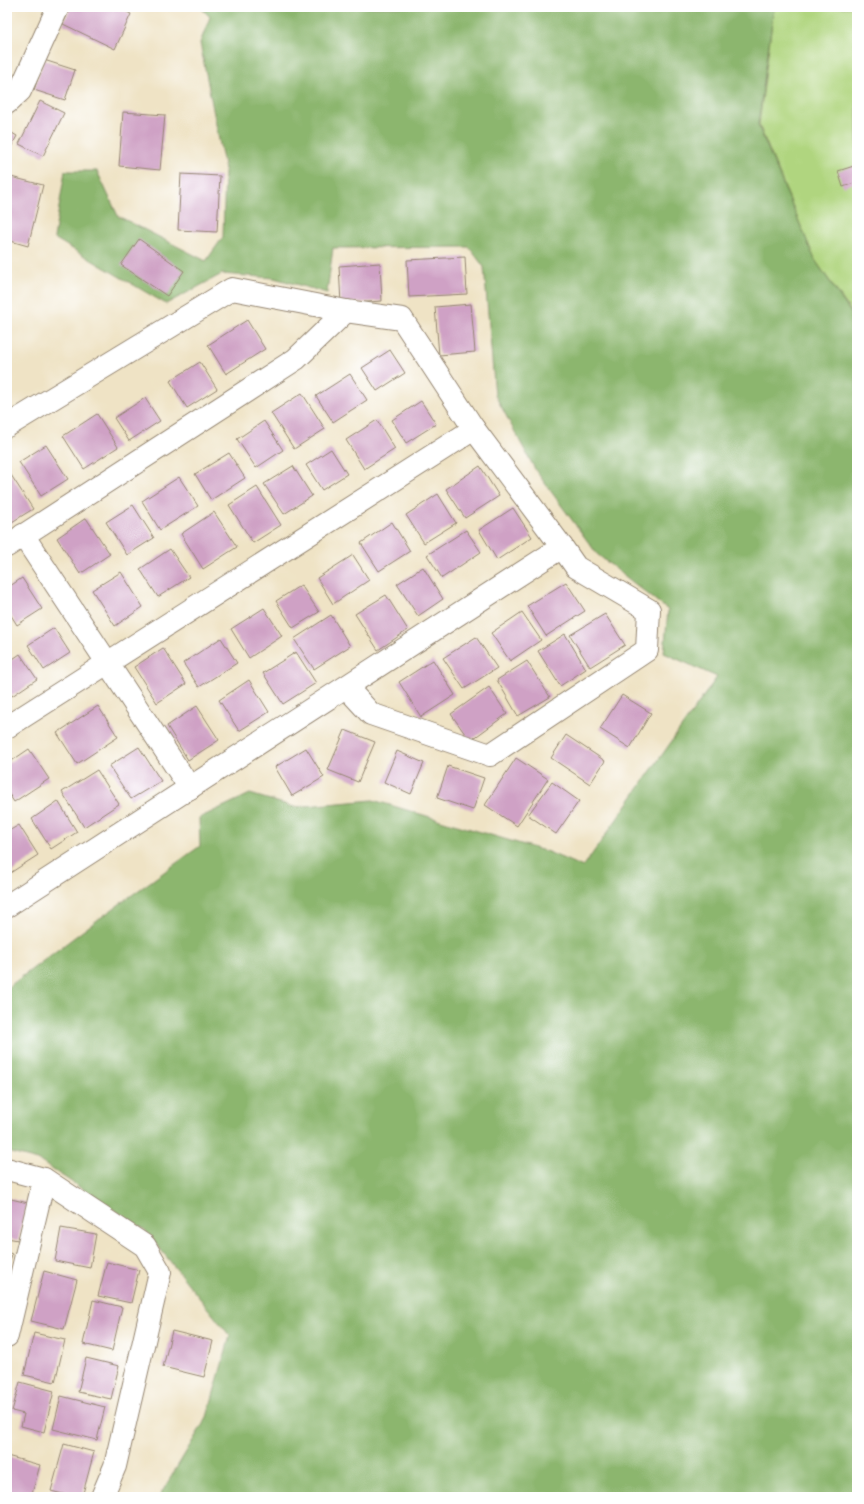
<svg xmlns="http://www.w3.org/2000/svg" width="864" height="1504" font-family="Kalam,sans-serif">
<style>
.green{fill:#b0d57f;stroke:#76804e}
.forest{fill:#8cb66e;stroke:#647046}
.building{fill:#cfa1c5}
.lines{fill:none;stroke-linecap:round;stroke-linejoin:round}
.street-casing{stroke:#958672;stroke-width:24}
.street{stroke:#fff;stroke-width:22}
</style>
<rect width="100%" height="100%" fill="#fff"/>
<filter id="ink" filterUnits="userSpaceOnUse"><feTurbulence type="fractalNoise" baseFrequency=".025" numOctaves="2"/><feDisplacementMap in="SourceGraphic" scale="8" xChannelSelector="R" yChannelSelector="G"/><feConvolveMatrix kernelMatrix="1 2 1 2 8 2 1 2 1" color-interpolation-filters="sRGB"/></filter>
<filter id="wash" filterUnits="userSpaceOnUse"><feTurbulence type="fractalNoise" baseFrequency=".012" numOctaves="4" result="noise"/><feDisplacementMap in="SourceGraphic" scale="16" xChannelSelector="R" yChannelSelector="G"/><feGaussianBlur stdDeviation="0.9" result="paint"/><feColorMatrix in="noise" values="0 0 0 0 0 0 0 0 0 0 0 0 0 0 0 0 0 1.4 0 .05"/><feComposite in="paint" operator="in"/></filter>
<g filter="url(#wash)">
<rect width="100%" height="100%" fill="#efe3c5"/>
<path class="green" d="M774,7H857V320L815,260L759,125Z"/>
<path class="forest" d="M200,7H774L758,125L815,260L857,322V1497H159L207,1417L230,1336L145,1230L38,1160L7,1152V988L96,921L200,846L199,818L250,794L294,807L373,800L548,852L583,867L717,677L664,653L668,610L597,554L536,471L495,395L484,267L469,247L333,248L327,293L274,278L222,274L166,304L54,238L65,171H97L118,216L206,261L223,237L225,170L200,43L210,17Z"/>
<g id="blocks">
<g class="building">
<path d="M71,7H117L131,14L115,49L63,24Z"/>
<path d="M44,60L75,70L65,100L34,90Z"/>
<path d="M40,101L64,113L43,156L19,144Z"/>
<path d="M123,112L165,115L160,170L119,166Z"/>
<path d="M7,130L17,136L11,147L7,145Z"/>
<path d="M857,165V182L843,187L838,171Z"/>
<path d="M181,174L220,176L217,232L178,230Z"/>
<path d="M7,176L43,185L28,246L7,240Z"/>
<path d="M139,239L184,271L167,296L121,265Z"/>
<path d="M465,257L467,294L409,297L407,260Z"/>
<path d="M380,263L382,301L341,304L339,266Z"/>
<path d="M471,304L475,352L439,355L435,307Z"/>
<path d="M247,320L265,349L226,374L208,345Z"/>
<path d="M390,350L405,373L377,391L362,368Z"/>
<path d="M200,362L217,389L187,408L170,381Z"/>
<path d="M350,374L367,400L333,422L316,396Z"/>
<path d="M302,393L325,429L294,449L271,413Z"/>
<path d="M145,398L160,421L129,441L114,418Z"/>
<path d="M421,401L436,424L406,443L392,420Z"/>
<path d="M97,414L118,447L84,469L63,436Z"/>
<path d="M377,420L395,449L364,469L346,440Z"/>
<path d="M264,421L283,450L256,468L237,439Z"/>
<path d="M46,445L68,479L41,496L19,462Z"/>
<path d="M331,449L347,474L322,490L306,465Z"/>
<path d="M229,453L245,478L211,500L195,474Z"/>
<path d="M293,466L312,496L284,514L264,484Z"/>
<path d="M480,466L499,496L465,518L446,489Z"/>
<path d="M11,475L33,509L7,525V478Z"/>
<path d="M179,477L198,506L160,530L142,501Z"/>
<path d="M257,487L281,525L253,543L229,505Z"/>
<path d="M438,494L456,523L424,543L406,515Z"/>
<path d="M133,505L154,538L127,555L106,522Z"/>
<path d="M513,508L532,537L497,560L479,530Z"/>
<path d="M214,512L237,547L203,569L181,534Z"/>
<path d="M86,518L110,554L80,574L57,538Z"/>
<path d="M392,522L410,551L379,571L361,543Z"/>
<path d="M466,530L481,552L442,578L427,555Z"/>
<path d="M170,549L189,577L158,597L140,569Z"/>
<path d="M353,555L369,580L333,604L317,578Z"/>
<path d="M423,567L443,599L418,616L397,584Z"/>
<path d="M121,572L143,607L115,626L92,590Z"/>
<path d="M22,578L42,609L17,625L7,609V588Z"/>
<path d="M566,582L585,611L546,636L527,606Z"/>
<path d="M301,585L319,612L293,628L276,601Z"/>
<path d="M386,595L408,630L378,650L355,614Z"/>
<path d="M264,608L282,636L249,658L231,629Z"/>
<path d="M522,612L541,640L510,661L491,633Z"/>
<path d="M605,614L625,645L590,667L570,635Z"/>
<path d="M331,615L350,646L314,669L294,639Z"/>
<path d="M54,628L70,653L44,670L28,645Z"/>
<path d="M565,634L586,669L560,686L538,651Z"/>
<path d="M476,637L497,668L464,689L443,658Z"/>
<path d="M221,638L237,663L199,687L183,663Z"/>
<path d="M163,648L186,684L157,703L134,667Z"/>
<path d="M296,652L316,683L283,704L263,673Z"/>
<path d="M20,654L37,679L12,696L7,689V663Z"/>
<path d="M433,660L455,695L421,717L399,682Z"/>
<path d="M527,661L550,697L518,716L497,680Z"/>
<path d="M249,680L269,712L239,731L219,700Z"/>
<path d="M489,687L507,714L470,741L451,714Z"/>
<path d="M622,695L651,713L630,748L600,729Z"/>
<path d="M98,706L118,737L77,764L57,733Z"/>
<path d="M197,706L219,740L188,760L167,726Z"/>
<path d="M345,730L375,742L358,782L328,770Z"/>
<path d="M566,735L605,761L590,784L551,758Z"/>
<path d="M139,747L161,781L131,799L109,766Z"/>
<path d="M306,748L324,777L292,796L275,767Z"/>
<path d="M29,749L49,779L14,802L7,791V764Z"/>
<path d="M397,751L424,763L411,794L384,782Z"/>
<path d="M516,758L548,779L517,826L485,805Z"/>
<path d="M448,766L484,778L473,810L437,798Z"/>
<path d="M97,770L119,804L84,827L62,792Z"/>
<path d="M552,782L579,801L556,834L528,815Z"/>
<path d="M58,801L77,832L51,849L32,819Z"/>
<path d="M19,825L38,855L7,875V832Z"/>
<path d="M7,1198L28,1203L18,1240L7,1238Z"/>
<path d="M61,1228L96,1234L90,1268L55,1261Z"/>
<path d="M7,1252L12,1254L7,1270Z"/>
<path d="M107,1262L139,1270L131,1303L98,1296Z"/>
<path d="M44,1271L77,1280L64,1329L31,1321Z"/>
<path d="M93,1300L122,1307L112,1351L83,1344Z"/>
<path d="M172,1331L213,1341L204,1377L163,1367Z"/>
<path d="M34,1333L65,1340L55,1382L24,1375Z"/>
<path d="M86,1358L119,1366L111,1399L78,1392Z"/>
<path d="M20,1382L54,1391L44,1432L21,1426L24,1414L12,1411Z"/>
<path d="M61,1396L105,1407L97,1440L53,1429Z"/>
<path d="M64,1444L94,1452L82,1497H74L51,1491Z"/>
<path d="M7,1456L40,1465L31,1497H23L7,1493Z"/>
</g>
</g>
</g>
<g filter="url(#ink)">
<use href="#blocks" fill-opacity="0" stroke="#958672" stroke-width="1"/>
<g class="lines">
<g class="street-casing">
<g id="street">
<path d="M7,103L20,91L58,7"/>
<path d="M7,426L232,289L346,311L402,319L474,429L562,547L7,906"/>
<path d="M23,535L190,788"/>
<path d="M7,546L296,359L346,311"/>
<path d="M347,688L371,714L490,755L647,650L649,610L576,567L562,547"/>
<path d="M7,727L474,429"/>
<path d="M7,1169L44,1179"/>
<path d="M7,1336L44,1179L145,1246L160,1272L115,1466L102,1497"/>
</g>
</g>
<use href="#street" class="street"/>
</g>
</g>
<rect width="864" height="1504" fill="none" stroke="#fff" stroke-width="24"/>
</svg>
